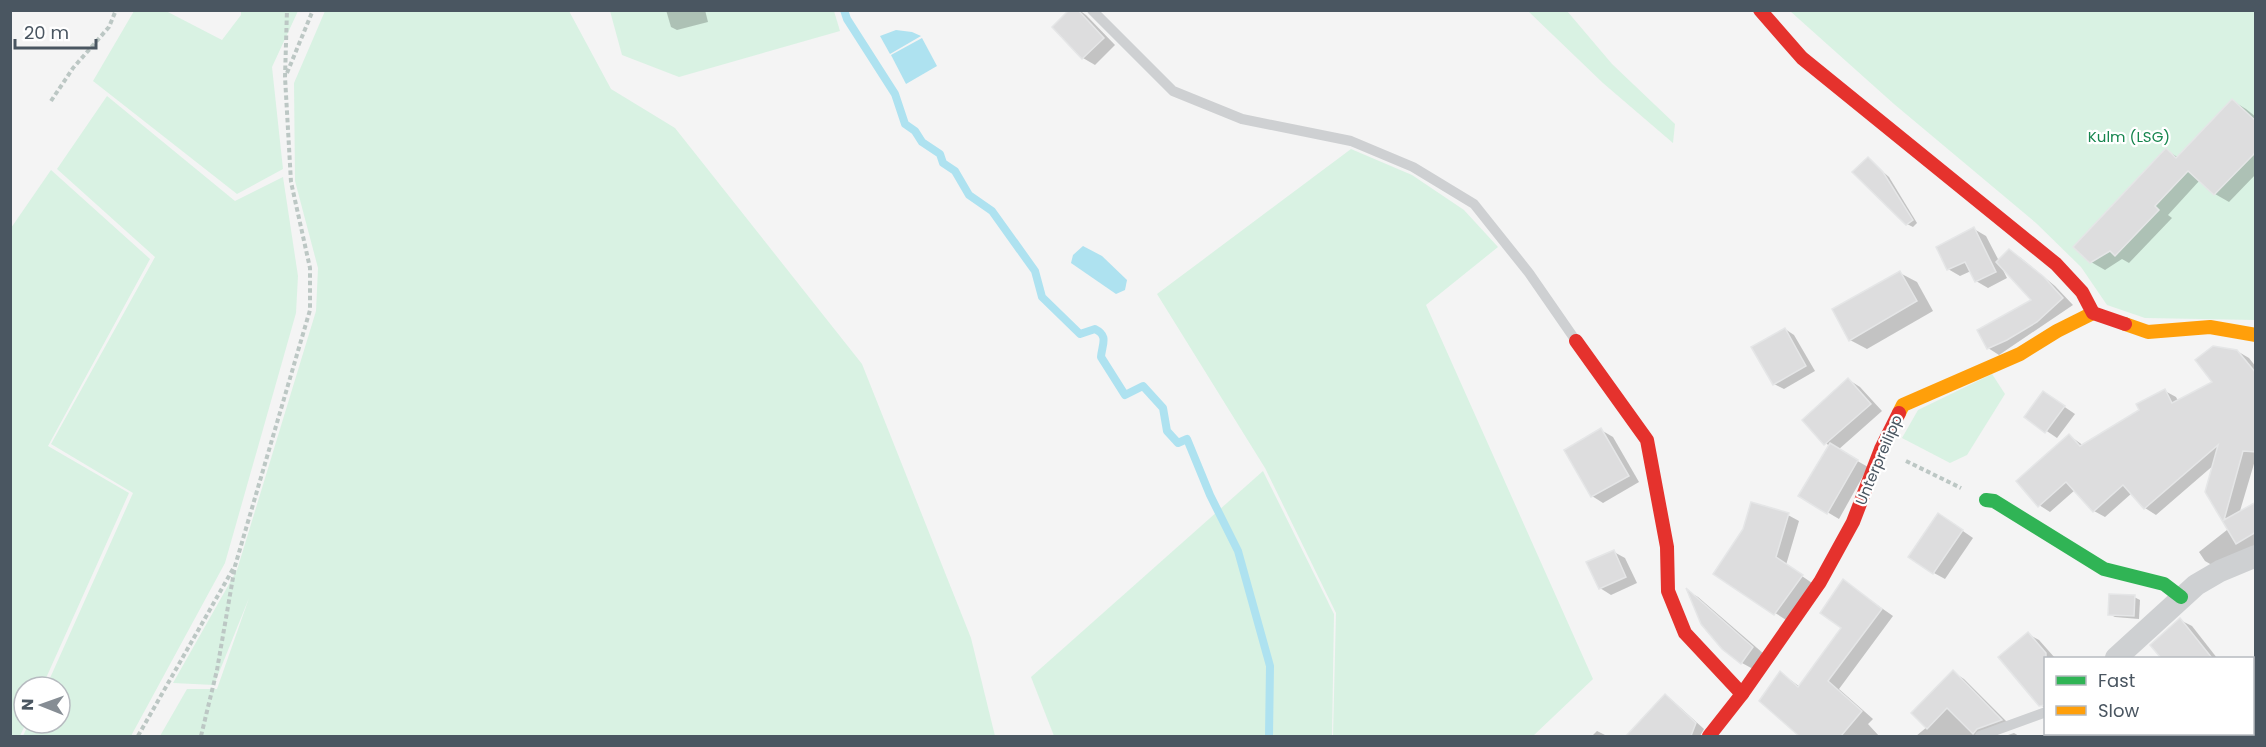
<svg xmlns="http://www.w3.org/2000/svg" width="2266" height="747" font-family="Poppins,sans-serif">
<style>
.green{fill:#d9f2e3}
.water{fill:#aee2f0}
.shadow{fill:#0003}
.lines{fill:none;stroke-linecap:round;stroke-linejoin:round}
.stream{stroke:#aee2f0;stroke-width:8}
.building{fill:#ddddde;stroke:#e5e6e7;stroke-width:1.5}
.path{stroke:#bcc7c4;stroke-width:4;stroke-dasharray:4.5 3;stroke-linecap:butt}
.lane{stroke:#ced0d2;stroke-width:10}
.street{stroke:#ced0d2;stroke-width:22}
.fast{stroke:#30b455;stroke-width:14}
.slow{stroke:#ff9f0a;stroke-width:14}
.jam{stroke:#e5322d;stroke-width:14}
.labels{text-anchor:middle;stroke-width:4.5;stroke-linejoin:round;paint-order:stroke}
.park-label{font-size:15px;fill:#17864f;stroke:#fff}
.street-label{font-size:15px;fill:#4a5661;stroke:#fff}
</style>
<rect width="100%" height="100%" fill="#f4f4f4"/>
<g class="green">
<path d="M134,11H166L222,40L241,15V11H298L272,67L283,169L237,194L93,81Z"/>
<path d="M325,11H569L611,89L675,128L862,364L971,638L995,736H160L187,689H217L249,598L214,685L173,683L237,570L316,311L318,268L295,181L294,83Z"/>
<path d="M610,11H834L840,31L679,77L622,55Z"/>
<path d="M1528,11H1567L1612,64L1675,124L1673,143L1603,83Z"/>
<path d="M1790,11H2255V320L2145,318L2107,305L2081,267L2036,223L1894,104Z"/>
<path d="M107,96L235,201L283,177L298,276L296,313L225,563L131,736H23L29,723H60V687H46L133,493L51,444L155,257L57,169Z"/>
<path d="M1351,149L1412,175L1464,210L1498,247L1426,305L1593,679L1533,736H1333L1336,613L1265,468L1157,294Z"/>
<path d="M51,170L150,259L48,446L129,493L42,687H24V723H26L20,736H11V228Z"/>
<path d="M1992,374L2005,394L1967,455L1950,463L1902,438L1918,410Z"/>
<path d="M1263,471L1334,614L1332,736H1054L1031,677Z"/>
</g>
<g class="water">
<path d="M896,30L912,32L921,36L890,54L880,36Z"/>
<path d="M922,38L937,66L906,84L891,55Z"/>
<path d="M1083,246L1102,256L1127,280L1125,290L1116,294L1071,263L1073,255Z"/>
</g>
<g class="shadow">
<path d="M666,10H705L708,22L677,30L671,27Z"/>
<path d="M1071,10H1079L1086,15L1115,45L1095,65L1083,58L1054,27Z"/>
<path d="M2233,101L2246,109L2256,117V174L2229,202L2215,194L2200,180L2168,215L2172,218L2129,263L2122,259L2105,270L2091,262L2166,150L2179,158Z"/>
<path d="M1868,159L1889,177L1917,223L1913,227L1907,224Z"/>
<path d="M1974,229L1986,236L1999,261L2010,251L2021,258L2055,286L2073,305L1999,355L1988,348L2034,300L2002,268L2007,278L1988,288L1976,281L1971,271L1960,276L1948,269L1938,248Z"/>
<path d="M1900,273L1917,282L1933,311L1867,349L1850,340Z"/>
<path d="M1785,329L1794,335L1815,371L1784,389L1774,384Z"/>
<path d="M2237,351L2249,358L2256,367V457L2237,521L2256,506V545L2217,568L2205,561L2199,552L2232,526L2225,522L2207,492L2215,464L2156,515L2145,508L2132,493L2105,517L2094,511L2075,490L2050,512L2039,505L2070,436L2084,446L2141,411L2165,391L2176,397L2178,401L2215,383Z"/>
<path d="M1849,380L1860,387L1882,411L1838,450L1868,467L1839,519L1800,496L1830,447L1804,420Z"/>
<path d="M2044,393L2075,414L2057,438L2026,417Z"/>
<path d="M1601,430L1613,437L1639,482L1603,503L1592,496Z"/>
<path d="M1788,515L1799,521L1786,565L1812,583L1786,620L1715,574Z"/>
<path d="M1950,522L1973,538L1945,579L1934,573Z"/>
<path d="M1614,552L1625,558L1637,583L1611,595L1600,588Z"/>
<path d="M1843,581L1893,616L1839,689L1873,719L1868,724L1879,736H1805L1792,725L1781,673L1800,687L1843,628Z"/>
<path d="M1689,592L1698,597L1764,654L1753,669L1742,663Z"/>
<path d="M2134,597L2140,600L2139,619L2115,617L2109,614Z"/>
<path d="M2180,620L2192,626L2217,658H2163L2152,645Z"/>
<path d="M2028,634L2039,640L2055,658H2046V708L2040,705Z"/>
<path d="M1953,672L1964,679L2012,727L1987,736H1916L1927,727Z"/>
<path d="M1665,696L1673,701L1704,729L1700,736H1628Z"/>
<path d="M1597,731L1607,736H1592Z"/>
<path d="M2014,733L2019,736H2005Z"/>
</g>
<g class="lines">
<path class="stream" d="M844,10L847,19L895,94L905,124L915,131L922,142L940,154L943,163L955,171L969,195L992,211L1035,271L1042,297L1080,334L1095,329C1109,336 1102,344 1101,357L1125,395L1143,386L1163,408L1167,431L1178,443L1187,439L1210,495L1238,551L1270,666L1269,736"/>
</g>
<g class="building">
<path d="M1069,10H1078L1104,38L1082,59L1052,27Z"/>
<path d="M2232,99L2256,121V152L2214,195L2188,171L2155,206L2159,210L2115,256L2110,251L2090,263L2073,247L2166,148L2176,158Z"/>
<path d="M1868,157L1883,172L1913,220L1906,225L1852,172Z"/>
<path d="M1974,227L1996,272L1975,282L1965,262L1947,270L1936,247Z"/>
<path d="M2009,249L2044,277L2063,298L2037,322L2007,340L1987,349L1977,330L2031,300L1996,262Z"/>
<path d="M1900,271L1917,301L1849,341L1832,309Z"/>
<path d="M1785,328L1806,366L1773,385L1751,347Z"/>
<path d="M2213,346L2237,350L2256,373V452L2243,451L2224,520L2256,502V532L2236,544L2205,492L2218,445L2144,509L2123,485L2093,512L2066,482L2038,507L2016,481L2069,434L2080,446L2139,410L2136,404L2165,389L2172,403L2212,382L2195,360Z"/>
<path d="M1848,378L1871,404L1824,445L1802,420Z"/>
<path d="M2043,391L2065,406L2045,433L2024,417Z"/>
<path d="M1601,428L1629,476L1591,497L1564,450Z"/>
<path d="M1830,443L1858,460L1827,514L1798,496Z"/>
<path d="M1751,502L1789,513L1776,557L1803,575L1774,615L1713,574L1743,529Z"/>
<path d="M1938,513L1963,530L1933,574L1908,557Z"/>
<path d="M1614,550L1626,577L1599,589L1586,562Z"/>
<path d="M1843,579L1882,609L1828,681L1862,711L1841,736H1799L1759,701L1780,671L1798,687L1841,628L1820,613Z"/>
<path d="M1686,588L1753,647L1741,664L1722,649L1701,624Z"/>
<path d="M2109,594L2135,595L2134,616L2108,615Z"/>
<path d="M2180,618L2212,658H2161L2150,645Z"/>
<path d="M2028,632L2046,653V705L2039,706L1998,657Z"/>
<path d="M1953,670L2002,720L1977,729L1973,734L1947,708L1927,729L1911,713Z"/>
<path d="M1665,694L1696,723L1691,736H1626Z"/>
</g>
<g class="lines">
<g class="path">
<path d="M287,73L313,10"/>
<path d="M51,101L73,68L109,27L116,10"/>
<path d="M1906,461L1961,488"/>
<path d="M138,736L233,569"/>
<path d="M201,736L217,670L235,566L310,310V268L291,182L285,77L287,10"/>
</g>
<g class="lane">
<path d="M1092,10L1173,91L1242,119L1351,141L1413,167L1474,204L1529,273L1574,338"/>
<path d="M1980,736L2046,712"/>
</g>
<g class="street">
<path d="M2116,658L2196,585L2220,571L2256,556"/>
<path d="M2146,734L2150,736"/>
</g>
<path class="fast" d="M1986,500L1994,501L2104,569L2164,584L2181,597"/>
<g class="slow">
<path d="M2125,324L2148,332L2210,327L2256,335"/>
<path d="M1899,413L1903,405L2020,354L2057,331L2093,313"/>
</g>
<g class="jam">
<path d="M1760,10L1802,58L2056,264L2082,292L2093,313L2125,324"/>
<path d="M1576,341L1647,440L1667,547L1668,591L1685,633L1742,694"/>
<path d="M1709,736L1742,694L1820,582L1853,522L1881,449L1899,413"/>
</g>
</g>
<g class="labels">
<g class="park-label">
<text x="2129" y="142">Kulm (LSG)</text>
</g>
<g class="street-label">
<text transform="translate(1879 460) rotate(-67)" y="5">Unterpreilipp</text>
</g>
</g>
<rect width="2266" height="747" fill="none" stroke="#4a5661" stroke-width="24"/>
<rect x="2044" y="657" width="210" height="78" fill="#ffffff" stroke="#b7bbc0" stroke-width="1.5"/>
<rect x="2056" y="676" width="30" height="9" fill="#30b455" stroke="#b7bbc0" stroke-width="1.5"/>
<text x="2098" y="687" font-size="18" fill="#4a5661">Fast</text>
<rect x="2056" y="706" width="30" height="9" fill="#ff9f0a" stroke="#b7bbc0" stroke-width="1.5"/>
<text x="2098" y="717" font-size="18" fill="#4a5661">Slow</text>
<g transform="translate(42 705) rotate(271)"><circle r="28" fill="#ffffff" stroke="#b7bbc0" stroke-width="1.5"/>
<path d="M0-4.5L10 22L0 15L-10 22Z" fill="#868d94"/>
<text y="-9" font-size="16" font-weight="bold" text-anchor="middle" fill="#4a5661">N</text>
</g>
<path d="M15 39v9h81v-9" fill="none" stroke="#4a5661" stroke-width="3"/>
<text x="24" y="39" font-size="18" fill="#4a5661" stroke="#ffffff" stroke-width="4.5" paint-order="stroke">20 m</text>
</svg>
